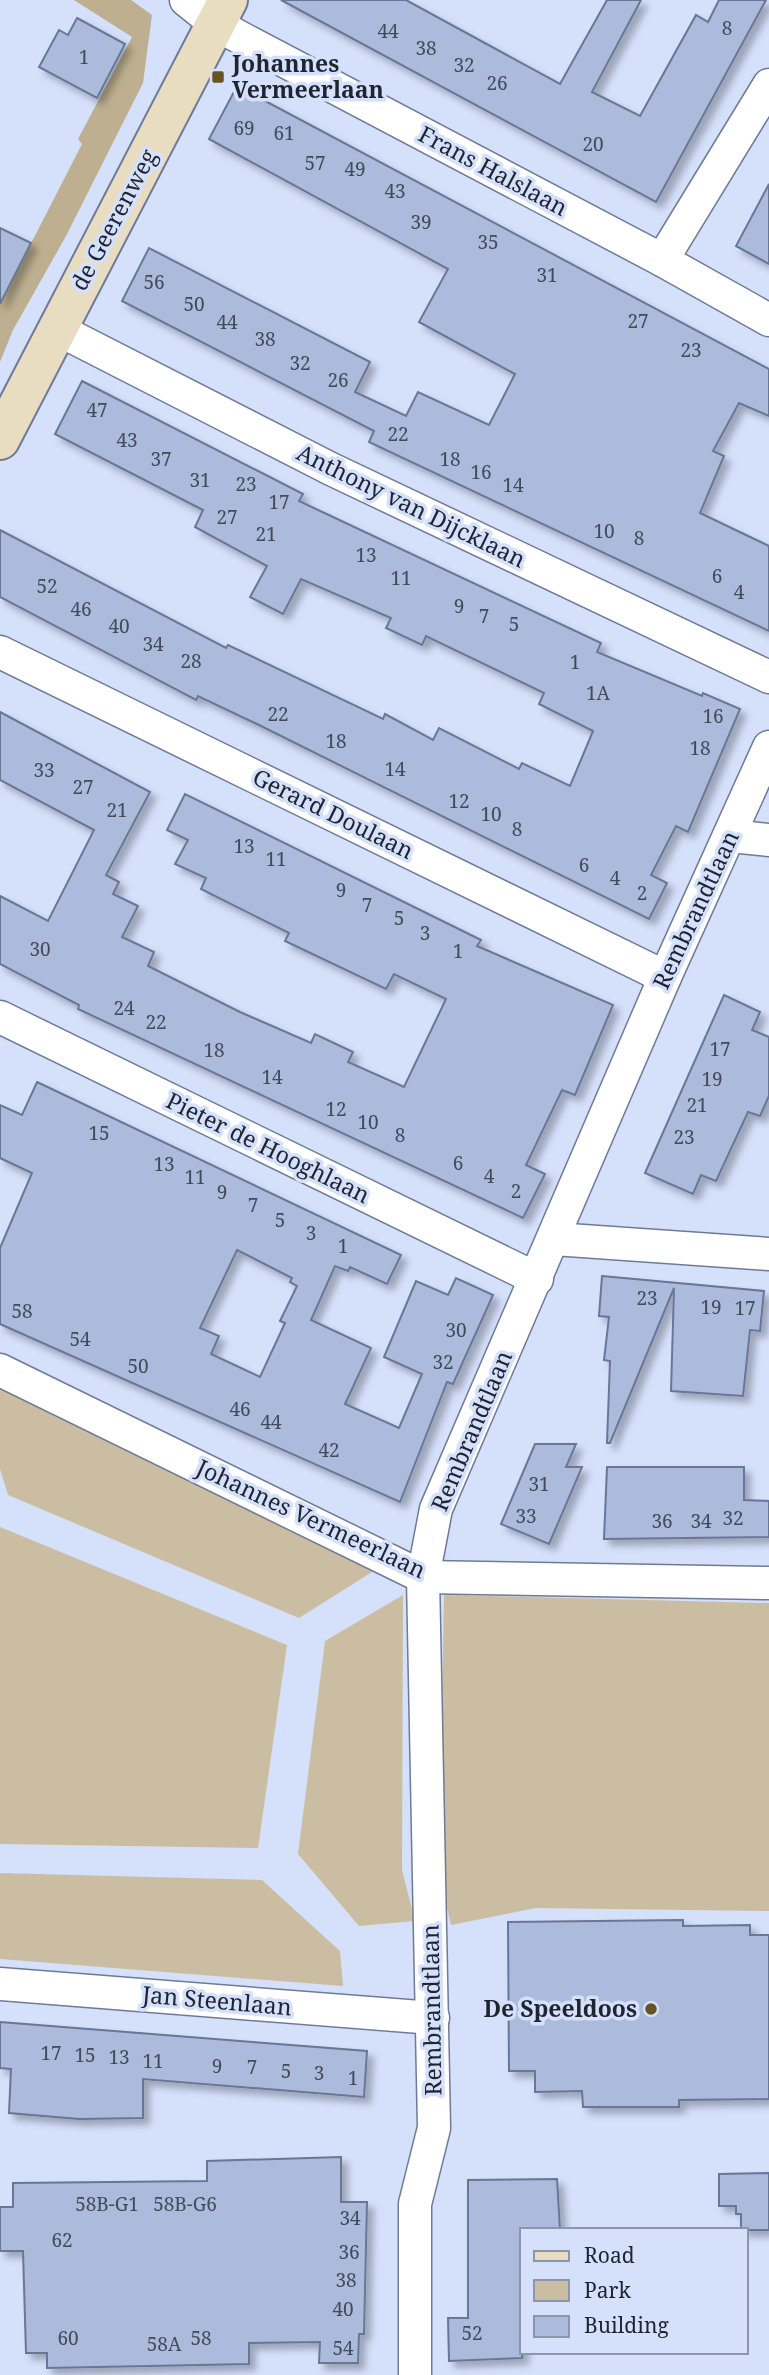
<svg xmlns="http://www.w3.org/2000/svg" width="769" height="2375" font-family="'Noto Serif',serif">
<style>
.green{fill:#cbbda1}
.forest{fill:#bdaf90}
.building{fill:#acbadb;stroke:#6a7695;stroke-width:2;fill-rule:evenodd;filter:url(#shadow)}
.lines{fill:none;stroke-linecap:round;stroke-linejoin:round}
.minor-casing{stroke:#6e7a98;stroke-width:35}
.secondary-casing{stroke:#6e7a98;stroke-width:42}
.minor{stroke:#fff;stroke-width:32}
.secondary{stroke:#e9ddc1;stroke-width:38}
.poi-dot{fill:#685322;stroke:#d5e0fb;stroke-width:2.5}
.labels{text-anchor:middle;stroke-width:7;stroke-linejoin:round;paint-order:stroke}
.number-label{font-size:19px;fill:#424a5c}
.poi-label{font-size:23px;font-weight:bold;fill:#1f2431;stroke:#d5e0fb;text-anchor:start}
.street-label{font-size:23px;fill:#1f2431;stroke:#d5e0fb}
</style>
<defs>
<filter id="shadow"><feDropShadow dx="6" dy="6" stdDeviation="3.5" flood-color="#0004"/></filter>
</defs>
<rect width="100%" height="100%" fill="#d5e0fb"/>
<g class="green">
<path d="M0,1382L383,1565L299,1618L8,1495L0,1469Z"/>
<path d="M0,1527L287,1645L258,1848L0,1844Z"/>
<path d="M403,1595L402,1870L415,1921L359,1926L298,1854L325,1641Z"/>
<path d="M444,1595L769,1603V1911L536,1908L451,1925L439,1872Z"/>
<path d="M0,1873L262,1880L340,1951L343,1986L0,1959Z"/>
</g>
<path class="forest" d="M74,0H131L152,15L143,83L66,236L13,330L0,362V304L82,144L78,139L132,37Z"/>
<g class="building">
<path d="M281,0H406L560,84L607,0H641L592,92L640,116L696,15L708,22L719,0H766L656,202Z"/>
<path d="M77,18L125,44L97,98L39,67L59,30L68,35Z"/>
<path d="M237,86L769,369V416L739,403L713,451L724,456L700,513L769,546V631L369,442L374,431L122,301L149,248L370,362L355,392L406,416L418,392L489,425L515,374L419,322L448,269L209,139Z"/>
<path d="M769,184V264L736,246Z"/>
<path d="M0,228L31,243L0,304Z"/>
<path d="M82,381L303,494L299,501L601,643L597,652L702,696L703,693L740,709L688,832L676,826L651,875L667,883L649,919L261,726L198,696L196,700L0,597V530L226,648L228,645L383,719L385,714L433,740L439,728L519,769L522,763L570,786L593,731L539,704L544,693L426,636L422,645L386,628L391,618L301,579L283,614L250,597L267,566L195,527L203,510L55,434Z"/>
<path d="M0,712L150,792L106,875L119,882L113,894L138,906L122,937L154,952L148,966L240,1012L311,1043L315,1034L353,1052L348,1062L404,1087L446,999L394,974L386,989L285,941L289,933L201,889L206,878L175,864L188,840L167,830L185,794L481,940L477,946L613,1005L575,1095L562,1090L526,1165L545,1174L523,1218L78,1009L79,1005L0,964V896L48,921L94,830L0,780Z"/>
<path d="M724,995L760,1012L752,1030L769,1037V1096L760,1116L748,1112L716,1181L701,1175L693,1194L645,1173Z"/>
<path d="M37,1082L401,1255L387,1284L350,1267L348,1271L335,1266L311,1320L371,1348L345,1404L399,1428L422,1374L384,1357L416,1281L448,1295L456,1278L493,1295L453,1384L447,1382L400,1502L0,1324V1248L32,1173L0,1158V1105L22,1115ZM237,1250L292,1278L290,1282L297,1286L280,1321L285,1323L260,1377L211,1354L219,1336L200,1328Z"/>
<path d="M602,1276L764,1291L760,1331L750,1330L743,1396L671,1391L674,1288L610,1443H607L610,1361L604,1360L609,1317L599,1316Z"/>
<path d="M535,1444H576L566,1467H582L549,1544L501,1524Z"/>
<path d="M607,1467H744V1500L769,1501V1537L604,1539Z"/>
<path d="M683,1920V1926L750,1925V1935H769V2099L679,2100V2107H583L582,2091L535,2092V2071H509L508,1922Z"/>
<path d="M0,2022L367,2051L364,2097L143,2079V2118L79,2119L9,2113L11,2069L0,2068Z"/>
<path d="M341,2157V2202H367L364,2334H359L358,2363H319L320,2342L249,2343V2364L47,2368V2353H26L23,2251H0V2207H13V2183L207,2181V2161Z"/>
<path d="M769,2173V2230H741V2214H736V2206H719V2174Z"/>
<path d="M557,2179L560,2230H522V2358L449,2361L448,2318H468V2180Z"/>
</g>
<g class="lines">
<g class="minor-casing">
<g id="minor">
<path d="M186,0L216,24L241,38L662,260L769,320"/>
<path d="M662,260L769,85"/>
<path d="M57,329L331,469L769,677"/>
<path d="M0,652L665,977"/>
<path d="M731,836L769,840"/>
<path d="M0,1017L537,1279"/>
<path d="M554,1239L769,1254"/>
<path d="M0,1370L423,1577L769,1583"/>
<path d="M0,1984L433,2018"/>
<path d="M415,2375V2204L434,2128L423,1577L436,1509L665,977L769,747"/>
</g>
</g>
<g class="secondary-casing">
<path id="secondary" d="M0,440L228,0"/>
</g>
<use href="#minor" class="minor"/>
<use href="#secondary" class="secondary"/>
</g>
<g class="poi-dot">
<rect x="211" y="70" width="14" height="14" rx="3.5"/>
<circle cx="651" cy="2009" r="7"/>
</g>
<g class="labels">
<g class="number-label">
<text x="727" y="35">8</text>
<text x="388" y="38">44</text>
<text x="426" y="55">38</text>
<text x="84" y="64">1</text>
<text x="464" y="72">32</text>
<text x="497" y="90">26</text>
<text x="244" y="135">69</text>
<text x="284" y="140">61</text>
<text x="593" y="151">20</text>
<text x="315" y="170">57</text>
<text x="355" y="176">49</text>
<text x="395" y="198">43</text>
<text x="421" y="229">39</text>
<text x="488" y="249">35</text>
<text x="547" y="282">31</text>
<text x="154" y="289">56</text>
<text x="194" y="311">50</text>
<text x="638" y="328">27</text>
<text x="227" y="329">44</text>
<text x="265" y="346">38</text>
<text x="691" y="357">23</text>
<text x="300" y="370">32</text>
<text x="338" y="387">26</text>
<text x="97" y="417">47</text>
<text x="398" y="441">22</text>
<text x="127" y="447">43</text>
<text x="161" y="466">37</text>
<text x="450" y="466">18</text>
<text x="481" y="479">16</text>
<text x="200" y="487">31</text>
<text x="246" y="491">23</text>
<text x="513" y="492">14</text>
<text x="279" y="509">17</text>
<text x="227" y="524">27</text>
<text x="604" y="538">10</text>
<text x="266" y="541">21</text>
<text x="639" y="545">8</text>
<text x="366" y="562">13</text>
<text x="717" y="583">6</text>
<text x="401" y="585">11</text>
<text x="47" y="593">52</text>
<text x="739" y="599">4</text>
<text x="459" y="613">9</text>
<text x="81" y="616">46</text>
<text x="484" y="623">7</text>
<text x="514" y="631">5</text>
<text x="119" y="633">40</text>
<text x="153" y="651">34</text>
<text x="191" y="668">28</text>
<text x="575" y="669">1</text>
<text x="598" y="700">1A</text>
<text x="278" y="721">22</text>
<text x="713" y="723">16</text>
<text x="336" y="748">18</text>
<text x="700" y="755">18</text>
<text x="395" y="776">14</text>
<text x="44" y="777">33</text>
<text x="83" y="794">27</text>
<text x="459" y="808">12</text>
<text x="117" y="817">21</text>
<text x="491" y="821">10</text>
<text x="517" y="836">8</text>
<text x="244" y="853">13</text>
<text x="276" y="866">11</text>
<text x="584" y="872">6</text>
<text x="615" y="885">4</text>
<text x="341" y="897">9</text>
<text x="642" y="900">2</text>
<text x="367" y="912">7</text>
<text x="399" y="925">5</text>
<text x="425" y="940">3</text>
<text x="40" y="956">30</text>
<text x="458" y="958">1</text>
<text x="124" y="1015">24</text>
<text x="156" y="1029">22</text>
<text x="720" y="1056">17</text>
<text x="214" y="1057">18</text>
<text x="272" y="1084">14</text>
<text x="712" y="1086">19</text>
<text x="697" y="1112">21</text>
<text x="336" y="1116">12</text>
<text x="368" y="1129">10</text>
<text x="99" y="1140">15</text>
<text x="400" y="1142">8</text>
<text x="684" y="1144">23</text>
<text x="458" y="1170">6</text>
<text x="164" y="1171">13</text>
<text x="489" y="1183">4</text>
<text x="195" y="1184">11</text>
<text x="516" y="1198">2</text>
<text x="222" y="1199">9</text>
<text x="253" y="1212">7</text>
<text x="280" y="1227">5</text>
<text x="311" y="1240">3</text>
<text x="343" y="1253">1</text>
<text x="647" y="1305">23</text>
<text x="711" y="1314">19</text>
<text x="745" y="1315">17</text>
<text x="22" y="1318">58</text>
<text x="456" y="1337">30</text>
<text x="80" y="1346">54</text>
<text x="443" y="1369">32</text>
<text x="138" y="1373">50</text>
<text x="240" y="1416">46</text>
<text x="271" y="1429">44</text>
<text x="329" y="1457">42</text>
<text x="539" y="1491">31</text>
<text x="526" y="1523">33</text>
<text x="733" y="1525">32</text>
<text x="662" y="1528">36</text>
<text x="701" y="1528">34</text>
<text x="51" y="2060">17</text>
<text x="85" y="2062">15</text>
<text x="119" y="2064">13</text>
<text x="153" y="2068">11</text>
<text x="217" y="2073">9</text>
<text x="252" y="2074">7</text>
<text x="286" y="2078">5</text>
<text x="319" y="2080">3</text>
<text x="353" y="2085">1</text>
<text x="107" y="2211">58B-G1</text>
<text x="185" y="2211">58B-G6</text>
<text x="350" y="2225">34</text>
<text x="62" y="2247">62</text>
<text x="349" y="2259">36</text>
<text x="346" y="2287">38</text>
<text x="343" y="2316">40</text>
<text x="472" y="2340">52</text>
<text x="68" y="2345">60</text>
<text x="201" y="2345">58</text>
<text x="164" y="2351">58A</text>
<text x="343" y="2355">54</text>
</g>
<g class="poi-label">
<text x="232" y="72">Johannes<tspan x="232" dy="26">Vermeerlaan</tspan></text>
<text x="637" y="2017" text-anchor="end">De Speeldoos</text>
</g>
<g class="street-label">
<text transform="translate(493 171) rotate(28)" y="8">Frans Halslaan</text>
<text transform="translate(114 220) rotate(-62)" y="8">de Geerenweg</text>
<text transform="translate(411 506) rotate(26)" y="8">Anthony van Dijcklaan</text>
<text transform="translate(333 814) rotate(26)" y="8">Gerard Doulaan</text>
<text transform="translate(696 910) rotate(-65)" y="8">Rembrandtlaan</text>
<text transform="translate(268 1148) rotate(26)" y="8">Pieter de Hooghlaan</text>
<text transform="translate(472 1431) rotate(-67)" y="8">Rembrandtlaan</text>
<text transform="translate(311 1519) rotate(25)" y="8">Johannes Vermeerlaan</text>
<text transform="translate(217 2001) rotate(5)" y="8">Jan Steenlaan</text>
<text transform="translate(432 2010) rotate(-91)" y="8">Rembrandtlaan</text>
</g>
</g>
<rect x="520" y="2228" width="228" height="126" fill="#d5e0fb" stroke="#8c95aa" stroke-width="2"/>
<rect x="534" y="2251" width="35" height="10" fill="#e9ddc1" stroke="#8c95aa" stroke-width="2"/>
<text x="584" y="2263" font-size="21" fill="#1f2431">Road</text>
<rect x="534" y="2280" width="35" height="21" fill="#cbbda1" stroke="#8c95aa" stroke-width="2"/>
<text x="584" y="2298" font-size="21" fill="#1f2431">Park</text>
<rect x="534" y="2316" width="35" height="21" fill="#acbadb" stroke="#8c95aa" stroke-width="2"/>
<text x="584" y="2333" font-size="21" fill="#1f2431">Building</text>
</svg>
